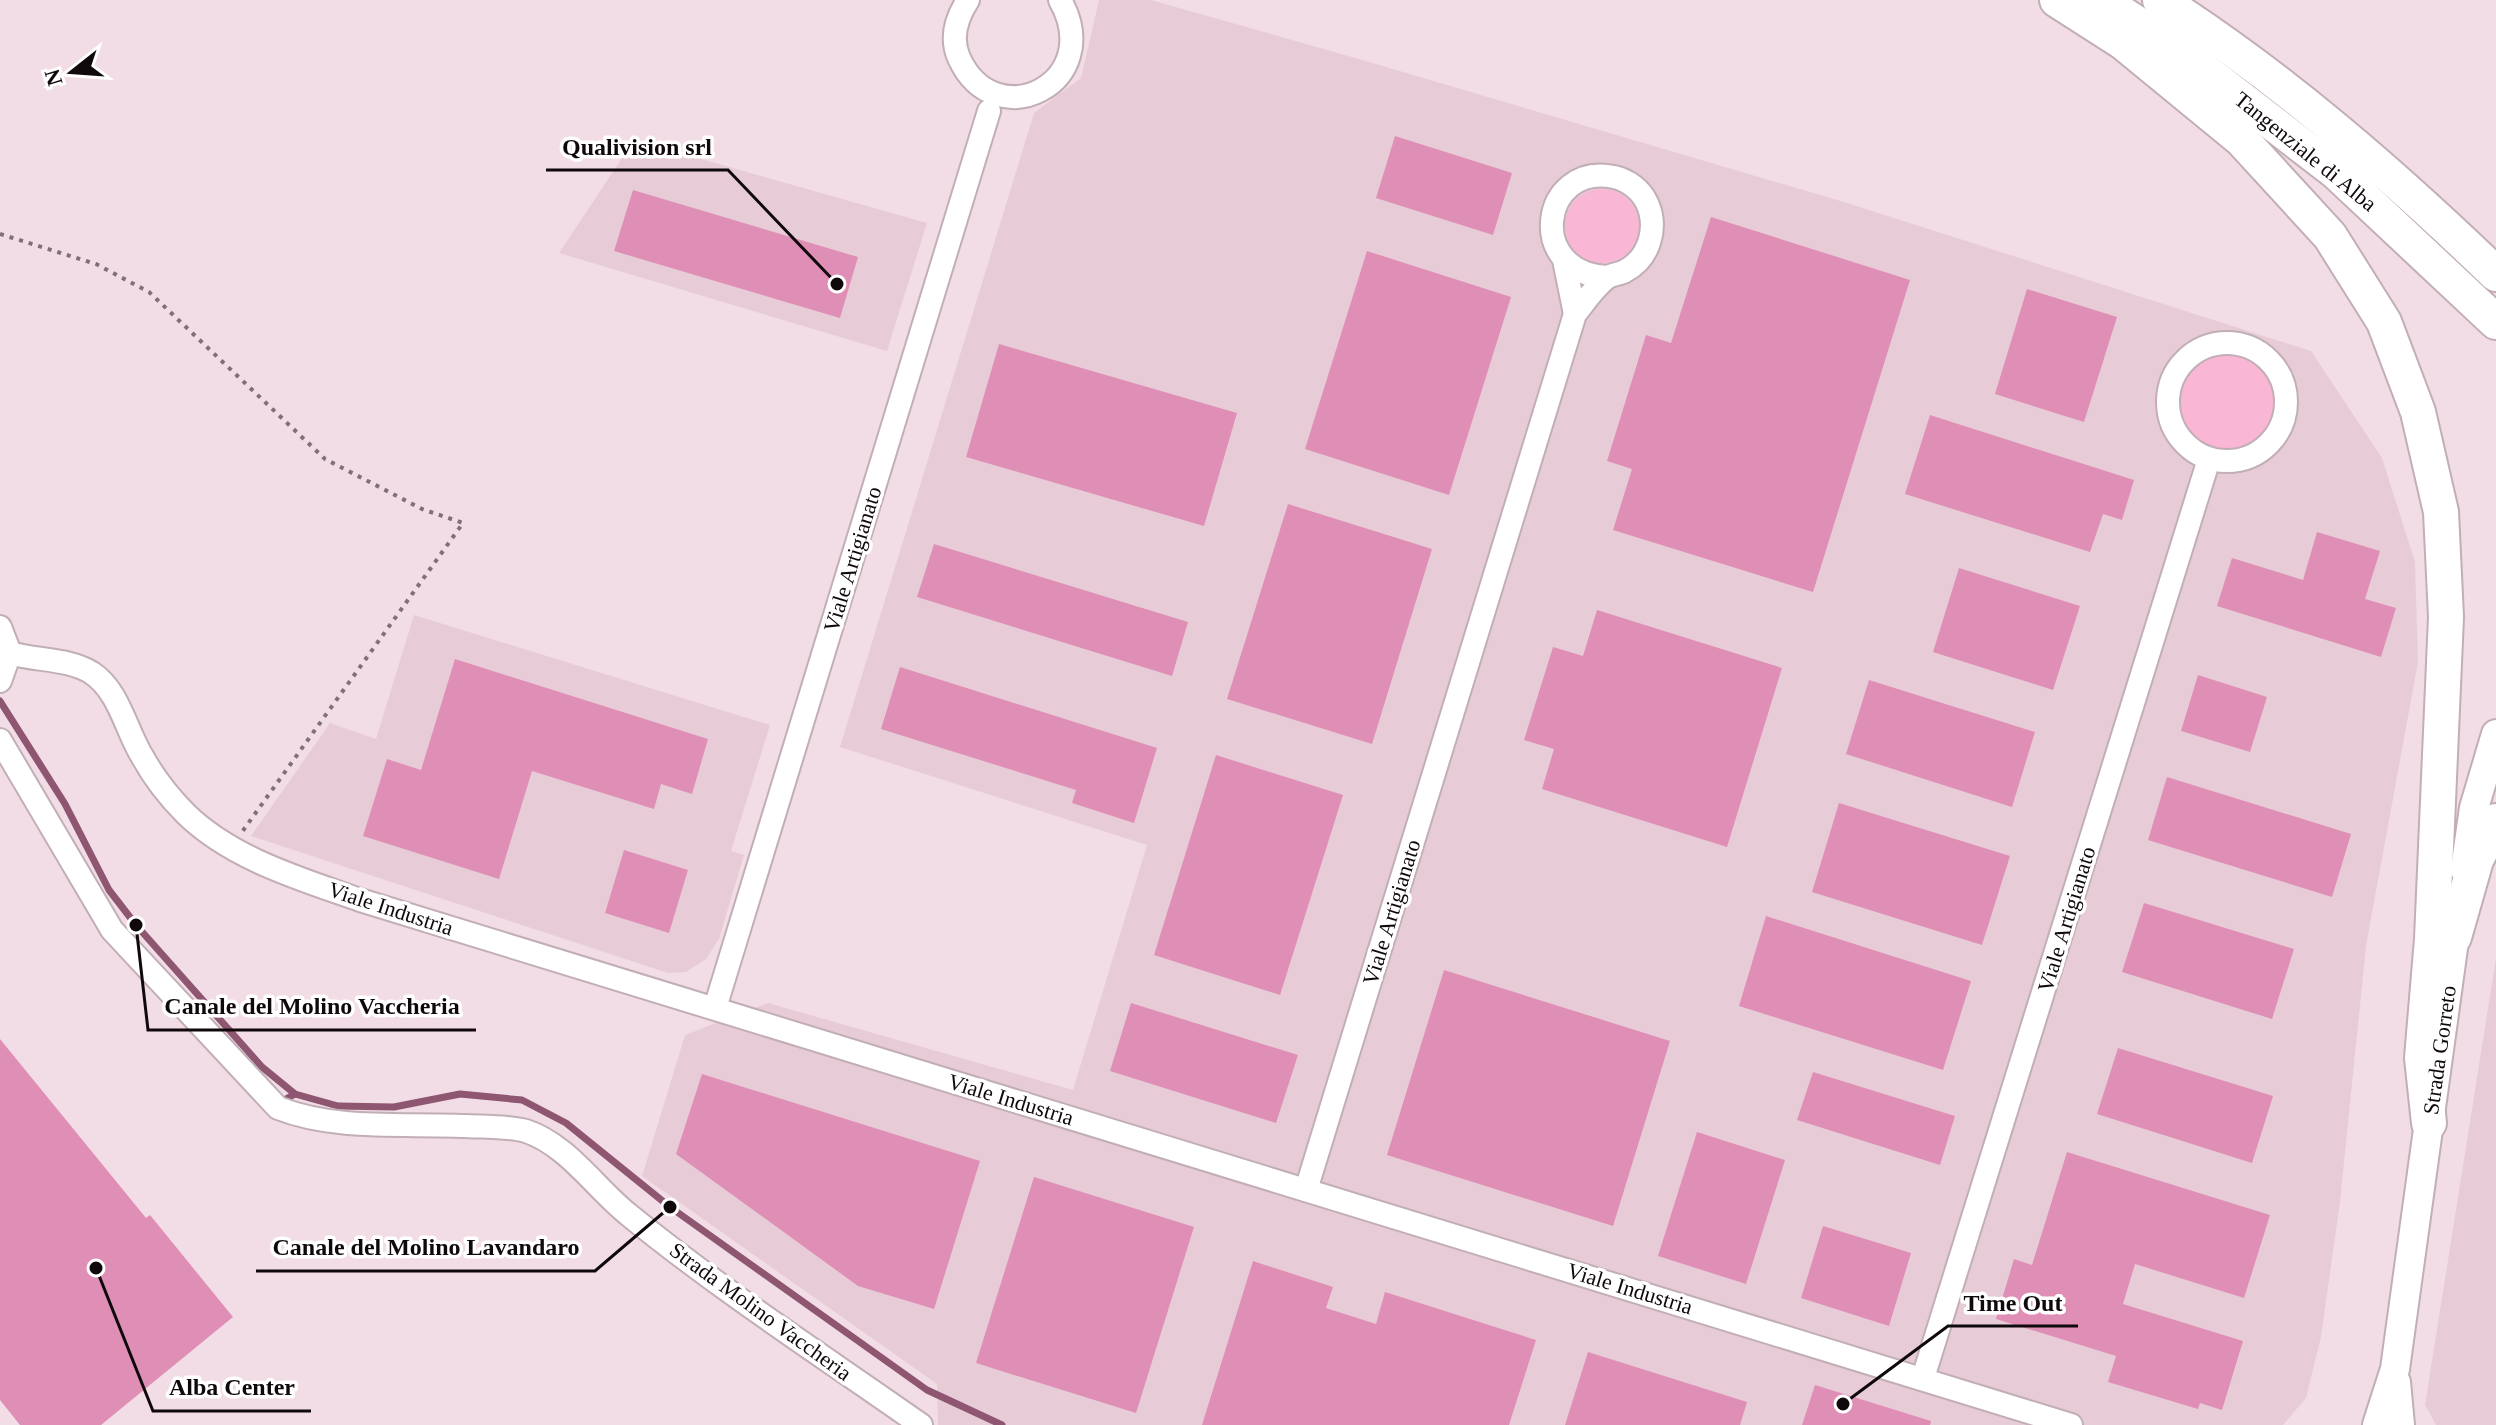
<svg xmlns="http://www.w3.org/2000/svg" width="2496" height="1425" font-family="Georgia,serif">
<style>
.built{fill:#e7ccd7}
.green{fill:#fab6d5}
.lines{fill:none;stroke-linecap:round;stroke-linejoin:round}
.stream{stroke:#8e5670;stroke-width:7}
.building{fill:#df8fb5}
.minor-casing{stroke:#c2aeb6;stroke-width:26}
.major-casing{stroke:#c2aeb6;stroke-width:32}
.highway-casing{stroke:#c2aeb6;stroke-width:38}
.path{stroke:#7e7076;stroke-width:4;stroke-dasharray:4 6;stroke-linecap:butt}
.minor{stroke:#fff;stroke-width:22}
.major{stroke:#fff;stroke-width:28}
.highway{stroke:#fff;stroke-width:34}
.labels{text-anchor:middle;stroke-width:7;stroke-linejoin:round;paint-order:stroke}
.street-label{font-size:22px;fill:#10090c;stroke:#fff}
.leader{fill:none;stroke:#10090c;stroke-width:3}
.callout-dot{fill:#10090c;stroke:#fff;stroke-width:3}
.callout-label{font-size:24px;text-anchor:middle;font-weight:bold;fill:#10090c;stroke:#fff;stroke-width:7;stroke-linejoin:round;paint-order:stroke}
</style>
<rect width="100%" height="100%" fill="#f2dde6"/>
<g class="built">
<path d="M1099,0H1151L1359,59L1844,202L2311,351L2382,458L2415,562L2418,662L2366,946L2340,1202L2321,1337L2306,1398L2283,1425H938L937,1384L642,1176L685,1035L768,1003L1073,1090L1147,845L840,747L1034,113L1081,78Z"/>
<path d="M634,140L927,223L887,351L559,253Z"/>
<path d="M414,615L770,725L731,851L744,855L719,939L706,959L686,972L668,973L251,836L330,723L376,739Z"/>
<path d="M2496,958V1425H2436L2425,1405Z"/>
</g>
<g class="green">
<circle cx="1602" cy="226" r="37"/>
<circle cx="2227" cy="399" r="53"/>
</g>
<g class="lines">
<g class="stream">
<path d="M0,701L65,804L109,890L136,925L262,1067L295,1094"/>
<path d="M286,1099L295,1094L338,1106L394,1107L460,1094L522,1100L566,1123L670,1207L927,1390L1002,1425"/>
</g>
</g>
<g class="building">
<path d="M1395,136L1512,173L1493,235L1376,198Z"/>
<path d="M633,190L858,257L840,318L614,251Z"/>
<path d="M1711,217L1910,280L1813,592L1613,530L1632,469L1607,461L1646,335L1671,343Z"/>
<path d="M1367,251L1511,297L1449,495L1305,449Z"/>
<path d="M2027,289L2117,317L2084,422L1995,394Z"/>
<path d="M999,344L1237,413L1204,526L966,457Z"/>
<path d="M1930,415L2134,480L2122,520L2103,514L2090,552L1905,494Z"/>
<path d="M1288,504L1432,549L1372,744L1227,699Z"/>
<path d="M2317,532L2380,551L2365,599L2396,608L2381,657L2217,606L2232,558L2303,580Z"/>
<path d="M934,544L1188,622L1172,676L917,597Z"/>
<path d="M1959,568L2080,606L2053,690L1933,652Z"/>
<path d="M1597,610L1782,668L1727,847L1542,789L1554,749L1524,740L1553,647L1583,656Z"/>
<path d="M455,659L708,739L692,794L661,784L654,809L532,771L499,879L363,836L387,759L421,770Z"/>
<path d="M900,667L1157,748L1134,823L1072,803L1076,790L881,729Z"/>
<path d="M2198,675L2267,697L2250,752L2181,731Z"/>
<path d="M1869,680L2035,732L2012,807L1846,754Z"/>
<path d="M1216,755L1343,795L1280,995L1154,955Z"/>
<path d="M2167,777L2351,834L2332,897L2148,840Z"/>
<path d="M1839,803L2010,856L1982,945L1812,892Z"/>
<path d="M624,850L688,870L669,933L605,913Z"/>
<path d="M2144,903L2294,949L2272,1019L2122,972Z"/>
<path d="M1766,916L1971,981L1943,1070L1739,1006Z"/>
<path d="M1444,970L1670,1041L1613,1226L1387,1155Z"/>
<path d="M1131,1003L1298,1055L1276,1123L1110,1071Z"/>
<path d="M0,1039L146,1218L150,1215L233,1317L101,1425H20L0,1400Z"/>
<path d="M2118,1048L2273,1096L2252,1163L2097,1114Z"/>
<path d="M1813,1072L1955,1116L1940,1165L1797,1120Z"/>
<path d="M702,1074L980,1161L934,1309L858,1286L676,1154Z"/>
<path d="M1697,1132L1785,1160L1746,1284L1658,1256Z"/>
<path d="M2067,1152L2270,1215L2244,1298L2135,1264L2123,1304L2243,1341L2222,1410L2200,1403L2198,1409L2108,1382L2116,1356L1996,1319L2014,1259L2032,1265Z"/>
<path d="M1034,1177L1194,1227L1136,1413L976,1363Z"/>
<path d="M1823,1226L1911,1253L1889,1326L1801,1298Z"/>
<path d="M1253,1261L1333,1287L1326,1308L1376,1324L1385,1292L1536,1340L1509,1425H1202Z"/>
<path d="M1588,1352L1747,1402L1740,1425H1565Z"/>
<path d="M1815,1385L1931,1421L1930,1425H1802Z"/>
</g>
<g class="lines">
<g class="minor-casing">
<g id="minor">
<path d="M968,0C957,17 950,38 959,58C995,138 1107,83 1060,0"/>
<path d="M1564,260L1575,314"/>
<circle cx="2227" cy="402" r="59"/>
<path d="M0,627L10,653L0,681"/>
<path d="M10,653C36,661 68,658 92,673C119,691 126,730 142,756C154,778 169,797 186,814C232,859 301,879 360,900L2071,1425"/>
<path d="M0,740L112,930L278,1108C337,1131 403,1123 465,1126C485,1127 507,1126 526,1131C568,1145 596,1189 629,1215C722,1291 823,1356 921,1425"/>
<path d="M715,1008L989,111"/>
<path d="M1306,1190L1575,314C1585,302 1595,286 1608,277C1613,274 1620,274 1625,271C1650,258 1658,227 1647,203C1641,190 1628,180 1614,177C1540,162 1525,274 1608,277"/>
<path d="M1923,1378L2209,459"/>
</g>
</g>
<g class="major-casing">
<g id="major">
<path d="M2465,870L2474,808L2496,734"/>
<path d="M2396,1382L2400,1425"/>
<path d="M2377,1425L2395,1369L2457,919"/>
</g>
</g>
<g class="highway-casing">
<g id="highway">
<path d="M2057,0L2124,43L2241,139L2330,236L2384,322L2418,412L2441,512L2446,617L2432,939L2422,1058L2429,1123"/>
<path d="M2101,0L2179,51L2336,172L2496,322"/>
<path d="M2160,0C2282,78 2392,174 2496,274"/>
<path d="M2454,937L2476,860L2496,821"/>
</g>
</g>
<path class="path" d="M0,234L96,264L149,292L325,459L422,509L463,523L242,832"/>
<use href="#minor" class="minor"/>
<use href="#major" class="major"/>
<use href="#highway" class="highway"/>
</g>
<g class="labels">
<g class="street-label">
<text transform="translate(2306 151) rotate(39)" y="8">Tangenziale di Alba</text>
<text transform="translate(852 559) rotate(-73)" y="8">Viale Artigianato</text>
<text transform="translate(391 908) rotate(18)" y="8">Viale Industria</text>
<text transform="translate(1391 912) rotate(-73)" y="8">Viale Artigianato</text>
<text transform="translate(2066 919) rotate(-73)" y="8">Viale Artigianato</text>
<text transform="translate(2439 1050) rotate(-82)" y="8">Strada Gorreto</text>
<text transform="translate(1011 1099) rotate(17)" y="8">Viale Industria</text>
<text transform="translate(1630 1288) rotate(17)" y="8">Viale Industria</text>
<text transform="translate(761 1311) rotate(36)" y="8">Strada Molino Vaccheria</text>
</g>
</g>
<path class="leader" d="M837 284L728 170H546M136 925L148 1030H476M670 1207L595 1271H256M1843 1404L1948 1326H2078M96 1268L153 1411H311"/>
<g class="callout-dot">
<circle cx="837" cy="284" r="8"/>
<circle cx="136" cy="925" r="8"/>
<circle cx="670" cy="1207" r="8"/>
<circle cx="1843" cy="1404" r="8"/>
<circle cx="96" cy="1268" r="8"/>
</g>
<g class="callout-label">
<text x="637" y="155">Qualivision srl</text>
<text x="312" y="1014">Canale del Molino Vaccheria</text>
<text x="426" y="1255">Canale del Molino Lavandaro</text>
<text x="2013" y="1311">Time Out</text>
<text x="232" y="1395">Alba Center</text>
</g>
<g transform="translate(72 72) rotate(253)" stroke="#ffffff" stroke-width="6" paint-order="stroke">
<path d="M0-6L14 30L0 20L-14 30Z" fill="#10090c"/>
<text y="-12" font-size="22" font-weight="bold" text-anchor="middle" fill="#10090c">N</text>
</g>
</svg>
